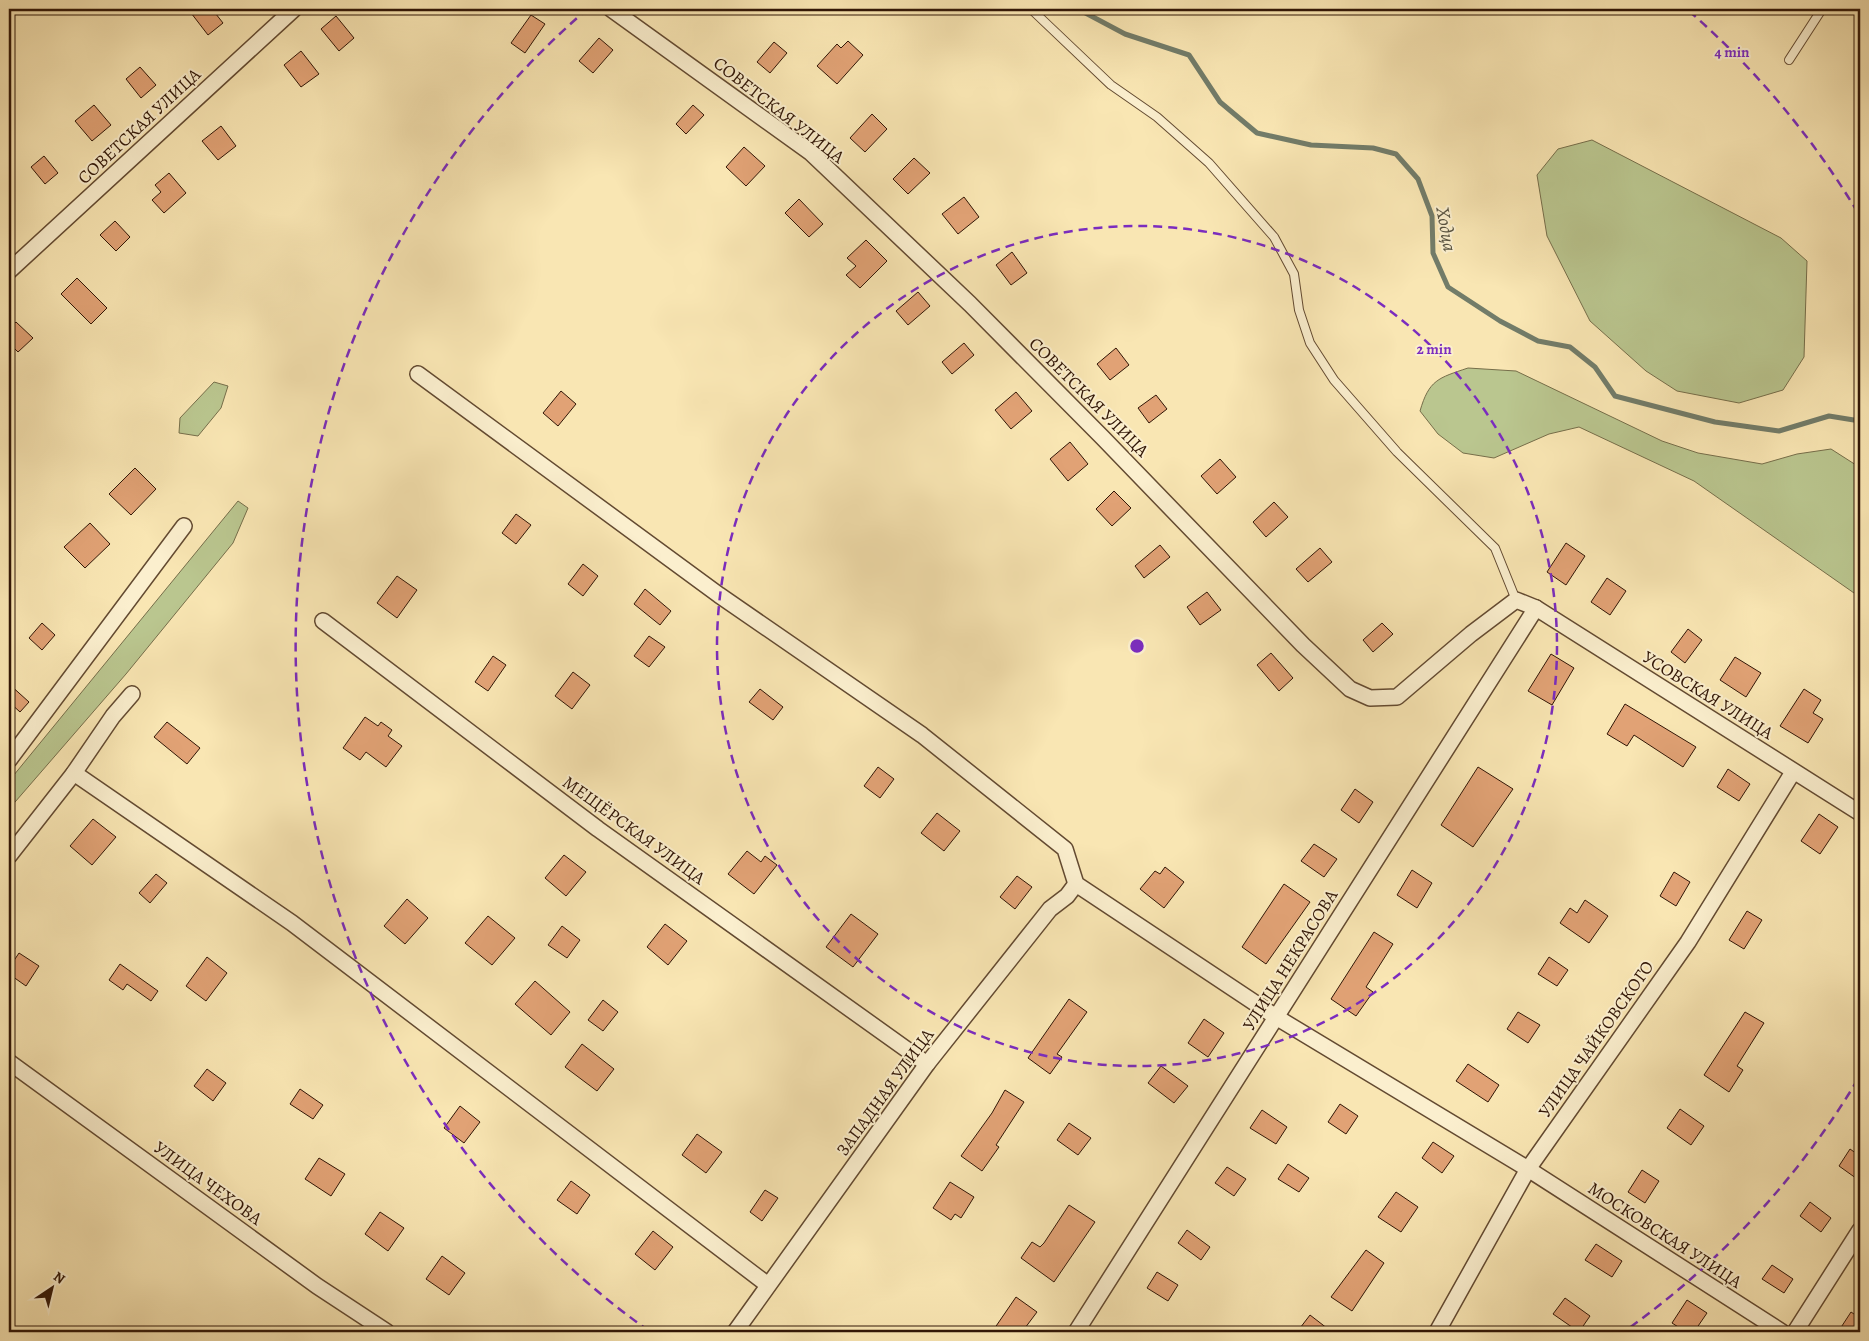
<svg xmlns="http://www.w3.org/2000/svg" width="1869" height="1341" font-family="Alegreya,serif">
<style>
.green{fill:#bac68f;stroke:#766e4a}
.lines{fill:none;stroke-linecap:round;stroke-linejoin:round}
.stream{stroke:#727c69;stroke-width:5}
.building{fill:#e1a275;stroke:#311606}
.lane-casing{stroke:#634a31;stroke-width:10}
.street-casing{stroke:#634a31;stroke-width:18}
.lane{stroke:#fbefce;stroke-width:8}
.street{stroke:#fbefce;stroke-width:15}
.ring{fill:none;stroke:#7b2cbf;stroke-width:2.5;stroke-dasharray:9 6}
.labels{text-anchor:middle;stroke-width:4;stroke-linejoin:round;paint-order:stroke}
.street-label{font-size:18px;fill:#311606;stroke:#fbefce}
.water-label{font-size:19px;font-style:italic;fill:#575240;stroke:#fbefce}
.centre{fill:#7b2cbf;stroke:#fbefce;stroke-width:2.5}
.ring-label{font-size:15px;text-anchor:middle;font-weight:bold;fill:#7b2cbf;stroke:#fbefce;stroke-width:4;stroke-linejoin:round;paint-order:stroke}
</style>
<rect width="100%" height="100%" fill="#f9e6b3"/>
<filter id="stains"><feTurbulence type="fractalNoise" baseFrequency=".004" numOctaves="4"/><feColorMatrix values="0 0 0 0 .2 0 0 0 0 .09 0 0 0 0 .02 0 0 0 .5 -.17"/></filter>
<radialGradient id="worn" r=".72"><stop offset=".6" stop-color="#630" stop-opacity="0"/><stop offset="1" stop-color="#630" stop-opacity=".3"/></radialGradient>
<g class="green">
<path d="M1592,140L1781,238L1807,261L1804,357L1783,390L1739,403L1677,391L1646,371L1590,321L1547,236L1537,175L1558,149Z"/>
<path d="M1468,368L1516,371L1662,441L1698,453L1762,464L1797,454L1831,449L1856,465L1860,475V591L1854,593L1694,481L1579,427L1549,434L1494,458L1463,453L1438,434L1420,411C1429,380 1438,378 1468,368Z"/>
<path d="M214,382L228,386L221,408L198,436L179,433L180,418Z"/>
<path d="M238,501L248,508L233,543L126,674L9,809V781Z"/>
</g>
<g class="lines">
<path class="stream" d="M1078,9L1125,34L1189,55L1220,102L1257,133L1311,145L1373,148L1396,154L1418,179L1432,216L1433,253L1448,287L1500,321L1538,341L1570,347L1595,367L1615,396L1715,422L1779,431L1829,416L1860,421"/>
</g>
<g class="building">
<path d="M188,9H212L223,23L208,35Z"/>
<path d="M531,15L545,24L525,53L511,43Z"/>
<path d="M336,16L354,38L339,51L321,29Z"/>
<path d="M599,38L613,50L593,73L579,61Z"/>
<path d="M848,41L863,55L837,84L817,66L837,44L841,48Z"/>
<path d="M774,42L787,53L770,73L757,62Z"/>
<path d="M301,51L319,74L301,87L284,65Z"/>
<path d="M140,67L156,85L141,98L126,79Z"/>
<path d="M94,105L111,125L92,141L75,121Z"/>
<path d="M693,105L704,115L686,134L676,124Z"/>
<path d="M872,114L887,129L865,152L850,138Z"/>
<path d="M221,126L236,146L218,160L202,141Z"/>
<path d="M744,147L765,166L746,186L726,167Z"/>
<path d="M44,156L58,173L45,184L31,167Z"/>
<path d="M914,158L930,173L908,194L893,179Z"/>
<path d="M169,173L186,193L164,213L152,200L161,192L155,185Z"/>
<path d="M964,197L979,217L958,234L942,214Z"/>
<path d="M799,199L823,224L809,237L785,213Z"/>
<path d="M115,221L130,237L116,251L100,235Z"/>
<path d="M866,240L887,261L860,288L846,275L856,266L847,258Z"/>
<path d="M1012,252L1027,273L1011,285L996,265Z"/>
<path d="M77,278L107,308L91,324L61,294Z"/>
<path d="M918,292L930,306L908,325L896,311Z"/>
<path d="M16,322L33,338L18,352L9,343V329Z"/>
<path d="M964,343L974,355L952,374L942,362Z"/>
<path d="M1116,348L1129,365L1110,380L1097,364Z"/>
<path d="M561,391L576,404L558,426L543,413Z"/>
<path d="M1016,392L1032,411L1011,429L995,410Z"/>
<path d="M1156,395L1167,409L1149,423L1138,408Z"/>
<path d="M1070,442L1088,464L1068,481L1050,459Z"/>
<path d="M1220,459L1236,477L1217,494L1201,476Z"/>
<path d="M135,468L156,489L131,515L109,494Z"/>
<path d="M1114,491L1131,508L1112,526L1096,509Z"/>
<path d="M1274,502L1288,517L1266,537L1253,522Z"/>
<path d="M516,514L531,525L516,544L502,533Z"/>
<path d="M90,523L110,544L85,568L64,547Z"/>
<path d="M1566,543L1585,556L1566,585L1547,572Z"/>
<path d="M1160,545L1170,557L1144,578L1135,566Z"/>
<path d="M1320,548L1332,562L1308,582L1296,569Z"/>
<path d="M583,564L598,576L583,596L568,584Z"/>
<path d="M397,576L417,590L397,618L377,603Z"/>
<path d="M1607,578L1626,591L1610,615L1591,602Z"/>
<path d="M645,589L671,611L660,625L634,604Z"/>
<path d="M1207,592L1221,610L1200,625L1187,607Z"/>
<path d="M42,623L55,635L42,650L29,638Z"/>
<path d="M1382,623L1393,634L1373,652L1363,640Z"/>
<path d="M1688,629L1702,640L1685,663L1671,652Z"/>
<path d="M649,636L665,647L649,667L634,656Z"/>
<path d="M1271,653L1293,678L1279,691L1257,665Z"/>
<path d="M1551,654L1574,668L1552,705L1528,691Z"/>
<path d="M493,656L506,665L488,691L475,682Z"/>
<path d="M1735,657L1761,673L1746,697L1720,680Z"/>
<path d="M573,672L590,685L572,709L555,696Z"/>
<path d="M9,684L29,702L20,712L9,702Z"/>
<path d="M760,689L783,707L773,720L749,702Z"/>
<path d="M1804,689L1821,700L1813,713L1823,719L1808,743L1780,726Z"/>
<path d="M1625,704L1696,747L1683,767L1634,735L1627,746L1607,734Z"/>
<path d="M365,717L378,726L381,722L392,730L388,736L402,746L386,767L366,752L360,760L343,748Z"/>
<path d="M167,722L200,748L187,764L154,737Z"/>
<path d="M878,767L894,779L880,798L864,786Z"/>
<path d="M1478,767L1513,789L1473,847L1441,825Z"/>
<path d="M1728,769L1750,784L1739,801L1717,787Z"/>
<path d="M1355,789L1373,802L1359,823L1341,810Z"/>
<path d="M937,813L960,831L944,851L921,833Z"/>
<path d="M1819,814L1838,827L1820,854L1801,841Z"/>
<path d="M93,819L116,837L92,865L70,846Z"/>
<path d="M1314,844L1337,859L1324,877L1301,861Z"/>
<path d="M747,851L761,862L765,856L777,865L754,894L728,874Z"/>
<path d="M564,855L586,872L566,896L545,878Z"/>
<path d="M1165,867L1184,882L1164,908L1140,889L1155,871L1160,874Z"/>
<path d="M1412,870L1432,883L1417,908L1397,895Z"/>
<path d="M1674,872L1690,882L1676,906L1660,896Z"/>
<path d="M156,874L167,883L150,903L139,893Z"/>
<path d="M1017,876L1032,887L1015,909L1000,897Z"/>
<path d="M1284,884L1310,902L1266,964L1242,947Z"/>
<path d="M407,899L428,918L405,944L384,926Z"/>
<path d="M1585,900L1608,916L1589,943L1560,923L1570,908L1577,913Z"/>
<path d="M1747,911L1762,920L1744,949L1729,940Z"/>
<path d="M851,914L878,934L853,967L826,947Z"/>
<path d="M488,916L515,938L492,965L465,943Z"/>
<path d="M665,924L687,941L668,965L647,947Z"/>
<path d="M562,926L580,940L567,958L548,945Z"/>
<path d="M1374,932L1393,944L1366,987L1373,992L1356,1016L1331,999Z"/>
<path d="M19,953L39,966L26,986L9,974V968Z"/>
<path d="M207,957L227,973L206,1001L186,986Z"/>
<path d="M1549,957L1568,970L1557,986L1538,974Z"/>
<path d="M120,964L158,991L151,1001L127,984L123,990L109,980Z"/>
<path d="M535,981L570,1012L551,1035L515,1004Z"/>
<path d="M1069,999L1087,1012L1057,1054L1062,1057L1050,1074L1028,1058Z"/>
<path d="M603,1000L618,1012L603,1031L588,1020Z"/>
<path d="M1518,1012L1540,1025L1528,1043L1507,1029Z"/>
<path d="M1745,1012L1764,1023L1737,1066L1743,1070L1729,1092L1704,1075Z"/>
<path d="M1204,1019L1224,1033L1208,1057L1188,1043Z"/>
<path d="M582,1044L614,1069L597,1091L565,1067Z"/>
<path d="M1468,1064L1499,1085L1488,1102L1456,1081Z"/>
<path d="M1161,1066L1188,1086L1174,1103L1148,1083Z"/>
<path d="M207,1069L226,1083L213,1101L194,1086Z"/>
<path d="M300,1089L323,1105L313,1119L290,1104Z"/>
<path d="M1005,1090L1024,1102L996,1145L999,1147L982,1171L961,1156L992,1113Z"/>
<path d="M1340,1104L1358,1116L1346,1134L1328,1122Z"/>
<path d="M460,1106L480,1122L464,1143L444,1128Z"/>
<path d="M1680,1109L1704,1126L1691,1145L1667,1128Z"/>
<path d="M1262,1110L1287,1127L1276,1144L1250,1128Z"/>
<path d="M1069,1123L1091,1138L1078,1155L1057,1140Z"/>
<path d="M697,1134L722,1152L706,1173L682,1155Z"/>
<path d="M1433,1142L1454,1156L1442,1173L1422,1158Z"/>
<path d="M1850,1149L1860,1156V1181L1839,1166Z"/>
<path d="M319,1158L345,1174L331,1196L305,1179Z"/>
<path d="M1288,1164L1309,1178L1299,1192L1278,1179Z"/>
<path d="M1227,1167L1246,1179L1234,1196L1215,1183Z"/>
<path d="M1642,1170L1659,1181L1645,1203L1628,1192Z"/>
<path d="M571,1181L590,1195L577,1214L557,1200Z"/>
<path d="M950,1182L974,1197L961,1218L955,1214L951,1220L933,1208Z"/>
<path d="M765,1190L778,1198L762,1221L750,1212Z"/>
<path d="M1396,1192L1418,1207L1401,1232L1378,1217Z"/>
<path d="M1810,1202L1831,1218L1821,1232L1800,1216Z"/>
<path d="M1069,1205L1095,1222L1054,1282L1021,1258L1032,1242L1040,1247L1044,1243Z"/>
<path d="M380,1212L404,1228L388,1251L365,1234Z"/>
<path d="M1187,1230L1210,1247L1201,1260L1178,1243Z"/>
<path d="M653,1231L673,1247L655,1270L635,1254Z"/>
<path d="M1596,1244L1622,1261L1612,1277L1585,1260Z"/>
<path d="M1366,1250L1384,1263L1352,1311L1331,1297Z"/>
<path d="M442,1256L465,1273L449,1295L426,1279Z"/>
<path d="M1772,1265L1793,1279L1784,1293L1762,1279Z"/>
<path d="M1157,1272L1178,1285L1168,1301L1147,1288Z"/>
<path d="M1016,1297L1037,1312L1022,1332H992Z"/>
<path d="M1565,1298L1590,1316L1579,1332L1553,1314Z"/>
<path d="M1687,1300L1707,1313L1694,1332H1686L1672,1323Z"/>
<path d="M1851,1312L1860,1318V1332H1838Z"/>
<path d="M1310,1315L1332,1332H1297Z"/>
</g>
<g class="lines">
<g class="lane-casing">
<g id="lane">
<path d="M561,9H572"/>
<path d="M1031,9L1111,85L1157,117L1209,163L1274,237L1294,274L1299,310L1310,343L1334,380L1397,452L1495,548L1516,600"/>
<path d="M1789,60L1822,9"/>
</g>
</g>
<g class="street-casing">
<g id="street">
<path d="M611,9L811,153L970,304L1103,438L1303,645L1350,689L1370,698L1397,697L1471,634L1516,600L1536,608L1860,813"/>
<path d="M9,271L294,9"/>
<path d="M418,374L719,595L922,735L1065,849L1076,884L1276,1017L1528,1169L1782,1332"/>
<path d="M323,621L598,829L927,1064"/>
<path d="M9,760L184,526"/>
<path d="M74,773L292,923L768,1285"/>
<path d="M9,856L74,773L113,716L132,694"/>
<path d="M9,1062L317,1286L387,1332"/>
<path d="M735,1332L927,1064L1050,909L1067,896L1076,884"/>
<path d="M1076,1332L1536,608"/>
<path d="M1437,1332L1528,1169L1688,942L1793,772"/>
<path d="M1795,1332L1860,1230"/>
</g>
</g>
<use href="#lane" class="lane"/>
<use href="#street" class="street"/>
</g>
<g class="ring">
<circle cx="1137" cy="646" r="420"/>
<path d="M1858 1079A841 841 0 0 1 1625 1331M649 1331A841 841 0 0 1 585 11M1689 11A841 841 0 0 1 1858 213"/>
</g>
<g class="labels">
<g class="street-label">
<text transform="translate(779 110) rotate(38)" y="6">СОВЕТСКАЯ УЛИЦА</text>
<text transform="translate(139 126) rotate(-43)" y="6">СОВЕТСКАЯ УЛИЦА</text>
<text transform="translate(1089 397) rotate(45)" y="6">СОВЕТСКАЯ УЛИЦА</text>
<text transform="translate(1708 695) rotate(32)" y="6">УСОВСКАЯ УЛИЦА</text>
<text transform="translate(634 830) rotate(36)" y="6">МЕЩЁРСКАЯ УЛИЦА</text>
<text transform="translate(1290 960) rotate(-58)" y="6">УЛИЦА НЕКРАСОВА</text>
<text transform="translate(1596 1039) rotate(-55)" y="6">УЛИЦА ЧАЙКОВСКОГО</text>
<text transform="translate(885 1092) rotate(-54)" y="6">ЗАПАДНАЯ УЛИЦА</text>
<text transform="translate(208 1183) rotate(36)" y="6">УЛИЦА ЧЕХОВА</text>
<text transform="translate(1665 1235) rotate(33)" y="6">МОСКОВСКАЯ УЛИЦА</text>
</g>
<g class="water-label">
<text transform="translate(1447 229) rotate(80)" y="7">Ходца</text>
</g>
</g>
<circle cx="1137" cy="646" r="8" class="centre"/>
<g class="ring-label">
<text x="1732" y="57">4 min</text>
<text x="1434" y="354">2 min</text>
</g>
<rect width="1869" height="1341" fill="none" stroke="#f9e6b3" stroke-width="30"/>
<rect x="10" y="10" width="1849" height="1321" fill="none" stroke="#311606" stroke-width="2.5"/>
<rect x="15" y="15" width="1839" height="1311" fill="none" stroke="#311606"/>
<g transform="translate(52 1288) rotate(35)" stroke="#fbefce" stroke-width="4" paint-order="stroke">
<path d="M0-4L9 19L0 12L-9 19Z" fill="#311606"/>
<text y="-8" font-size="14" font-weight="bold" text-anchor="middle" fill="#311606">N</text>
</g>
<rect width="100%" height="100%" filter="url(#stains)"/>
<rect width="100%" height="100%" fill="url(#worn)"/>
</svg>
